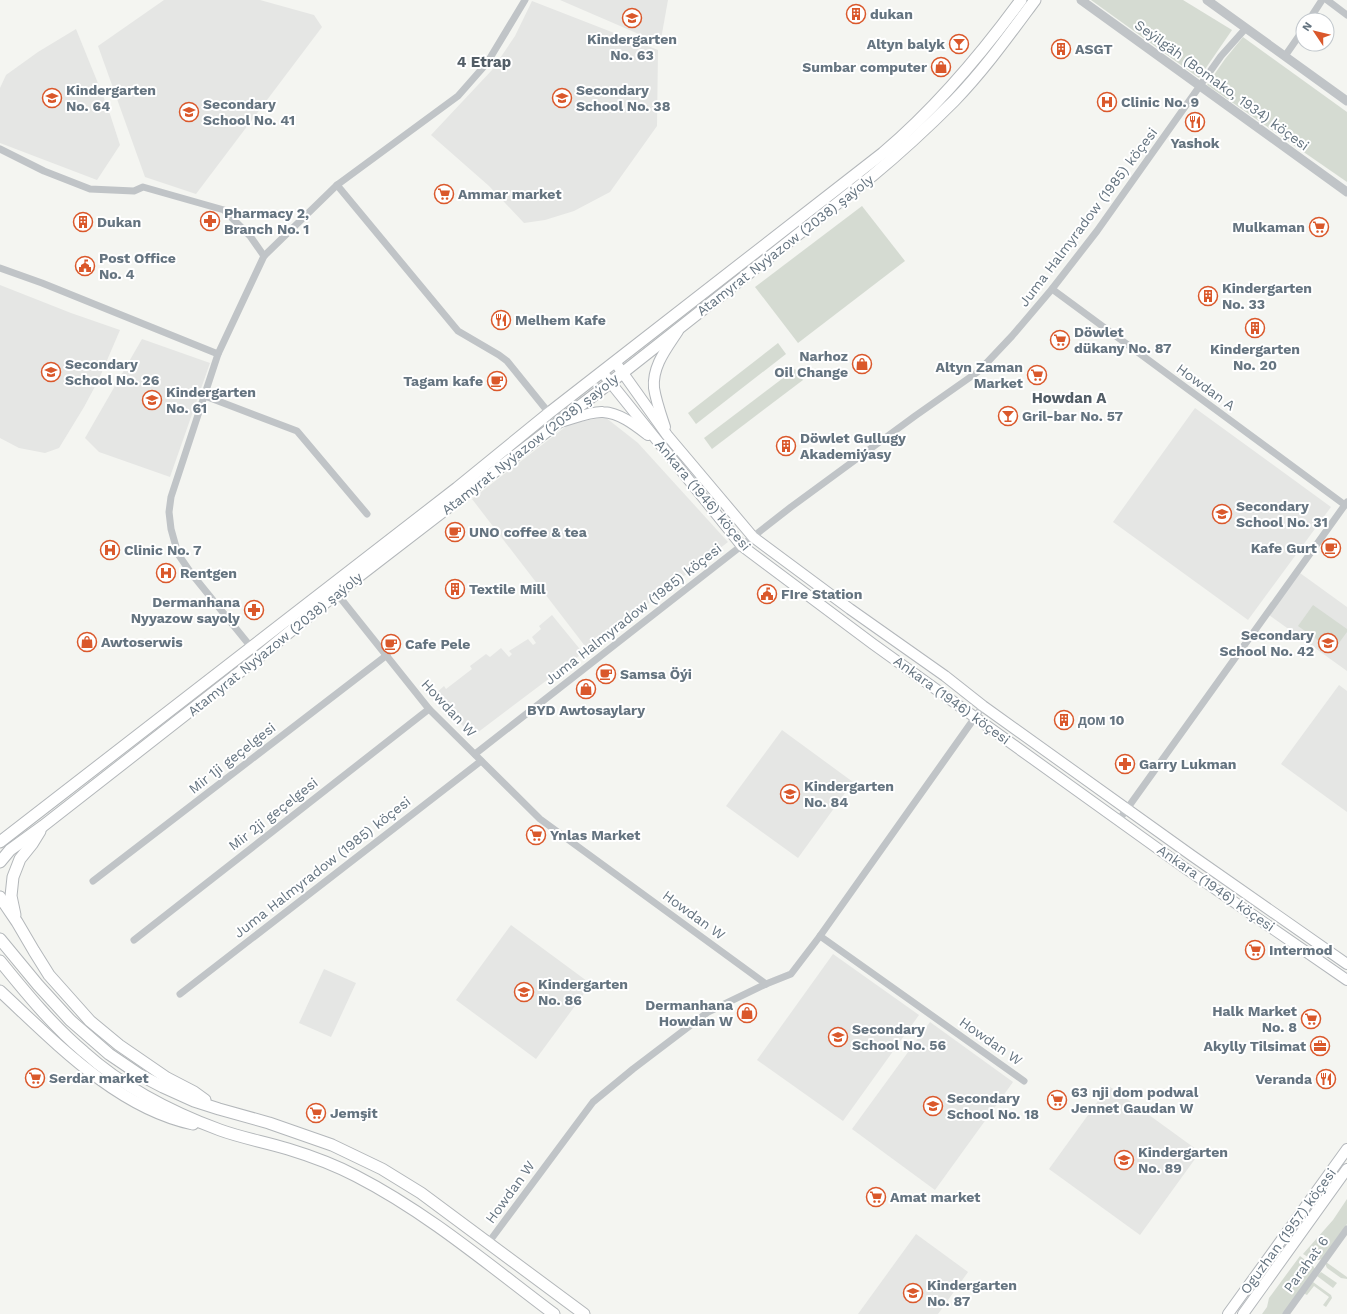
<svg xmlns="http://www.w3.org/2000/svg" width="1347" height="1314" font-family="'Work Sans',sans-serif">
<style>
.built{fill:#e5e6e4}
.green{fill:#d5dbd2}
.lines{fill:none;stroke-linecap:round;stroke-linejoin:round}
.secondary-casing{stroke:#b3b7bb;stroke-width:12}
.primary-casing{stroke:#b3b7ba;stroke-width:13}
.minor{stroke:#c0c4c7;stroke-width:7}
.tertiary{stroke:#c0c4c7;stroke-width:9}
.secondary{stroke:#fff;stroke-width:10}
.primary{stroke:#fff;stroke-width:11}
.labels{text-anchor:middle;stroke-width:4;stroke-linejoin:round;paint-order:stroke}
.poi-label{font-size:14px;font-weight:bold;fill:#657480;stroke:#fff;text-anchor:start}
.street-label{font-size:14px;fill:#657480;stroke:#fff}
.neighbourhood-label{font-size:15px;font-weight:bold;fill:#525d66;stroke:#fff}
</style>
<rect width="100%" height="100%" fill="#f4f5f1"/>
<g class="built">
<path d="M164,0H260L314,15L322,27L196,194L145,177L98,46Z"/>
<path d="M560,0H668L661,39L656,40L641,35Z"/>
<path d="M532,1L658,50L657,126L610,192L574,211L545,220L524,223L489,186L431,135L492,70L515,36Z"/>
<path d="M76,29L108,108L120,145L97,180L0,143V88L6,75L38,52Z"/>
<path d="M0,285L71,313L120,330L99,379L84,407L59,448L45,453L19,448L0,438Z"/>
<path d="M142,339L210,363L170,477L99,452L85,438Z"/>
<path d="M1195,408L1331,507L1248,620L1113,522Z"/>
<path d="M605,417L638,443L728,542L588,650L472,499L569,424Z"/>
<path d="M1300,573L1347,607V671L1269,615Z"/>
<path d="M552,615L583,653L473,736L433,696L444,686L446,689L472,669L470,666L486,654L490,657L501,648L509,657L512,654L509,651L528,639L533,645L536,643L532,637L541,629L539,626Z"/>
<path d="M1339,685L1347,691V812L1281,764Z"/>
<path d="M782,730L853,782L798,858L726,806Z"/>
<path d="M511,925L591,984L536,1059L456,1000Z"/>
<path d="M833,954L919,1015L843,1121L757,1060Z"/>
<path d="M324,969L356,983L331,1037L299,1023Z"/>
<path d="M930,1022L1013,1082L935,1190L852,1129Z"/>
<path d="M1109,1086L1200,1152L1140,1235L1049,1169Z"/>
<path d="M916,1234L968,1272L938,1314H858Z"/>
</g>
<g class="green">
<path d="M1091,0H1183L1232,30L1199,78Z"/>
<path d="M1243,37L1347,112V182L1207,85L1225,59Z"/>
<path d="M862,206L905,261L798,343L755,287Z"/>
<path d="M778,343L786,354L696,424L688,413Z"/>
<path d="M795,369L803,380L712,449L704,438Z"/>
<path d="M1313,605L1347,629V632L1333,651L1298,626Z"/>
<path d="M1347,1199V1224L1322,1259L1318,1260L1310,1255L1308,1257L1303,1254L1333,1220Z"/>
<path d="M1300,1256L1313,1266L1315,1269L1283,1314H1262L1267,1307L1269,1298Z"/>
<path d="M1326,1262L1347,1277V1279L1341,1278L1327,1268L1326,1266Z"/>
<path d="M1321,1272L1337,1283L1333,1288L1317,1276Z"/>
<path d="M1313,1282L1331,1295L1332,1298L1326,1307L1323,1305L1329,1297L1314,1286L1307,1295L1303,1293Z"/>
</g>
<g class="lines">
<g class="secondary-casing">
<g id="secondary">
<path d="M615,362L667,435L753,537L850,609L945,676L983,706L1191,855L1347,964"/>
<path d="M602,372L742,546L873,644L1182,866L1347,980"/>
<path d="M560,422C572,419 591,411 603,412C620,413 635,425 648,435"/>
<path d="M665,427C661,415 656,401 654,388C652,366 667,348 678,331"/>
<path d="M1228,1314L1347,1149"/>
<path d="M1243,1314L1347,1169"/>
</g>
</g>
<g class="primary-casing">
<g id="primary">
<path d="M0,842L457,488L549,413L883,153C936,108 980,56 1021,0"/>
<path d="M0,862L10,850L43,826L259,657L337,593L611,382L872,176C901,152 928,127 954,101C984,70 1009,35 1035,0"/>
<path d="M0,897L17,922L34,951L49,975L90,1021L119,1045L167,1078L194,1092L205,1100"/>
<path d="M15,915L11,896L13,877L20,859L32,844L40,831"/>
<path d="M0,939L38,985L70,1020L109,1054L140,1075L163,1087L194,1101L219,1109L269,1123L332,1145L382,1169L421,1193L584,1314"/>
<path d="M0,961C26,993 52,1025 84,1052C123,1087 171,1112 220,1130C242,1138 265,1142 288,1149C311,1156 335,1165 356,1176C428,1213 490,1266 554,1314"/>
<path d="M0,991C55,1042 117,1108 193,1124"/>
</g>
</g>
<g class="minor">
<path d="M1327,0L1347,15"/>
<path d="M1309,20L1322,0"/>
<path d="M1285,56L1303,30"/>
<path d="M0,149L44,171L90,189L134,191L143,187L224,210L250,236L264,256"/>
<path d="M337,185L458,331L499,355L507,361L549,413"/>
<path d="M0,268L42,283L218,354"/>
<path d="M1052,289L1345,505"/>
<path d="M205,396L297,431L367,514"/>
<path d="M334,590L429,709L540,819L766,984"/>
<path d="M259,657L191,573L178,554L171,529L169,512L171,497L218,354L264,256L337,185L458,96L487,63L525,0"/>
<path d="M475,754L791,507L915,416L979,371L1012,336L1052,289L1097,231L1221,56L1246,28"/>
<path d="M1119,820L1347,502"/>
<path d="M93,881L387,655"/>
<path d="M820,936L1024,1081"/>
<path d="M134,940L429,709"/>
<path d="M180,994L481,761"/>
<path d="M489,1242L593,1102L633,1069L708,1012L766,984L791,974L820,936L983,706"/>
<path d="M1286,1314L1347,1229"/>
</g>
<g class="tertiary">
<path d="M1081,0L1347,192"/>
<path d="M1207,0L1347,101"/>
</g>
<use href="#secondary" class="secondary"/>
<use href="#primary" class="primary"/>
</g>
<defs>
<g id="building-ring" transform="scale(1)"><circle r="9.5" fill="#fff" stroke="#da582b" stroke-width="1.5"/><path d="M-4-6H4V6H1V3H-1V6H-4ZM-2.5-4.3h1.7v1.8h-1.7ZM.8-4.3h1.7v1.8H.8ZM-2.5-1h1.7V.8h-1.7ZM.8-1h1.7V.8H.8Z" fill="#da582b"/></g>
<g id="school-ring" transform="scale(1)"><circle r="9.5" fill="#fff" stroke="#da582b" stroke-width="1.5"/><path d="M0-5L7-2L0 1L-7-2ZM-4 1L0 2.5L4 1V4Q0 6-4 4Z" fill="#da582b"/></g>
<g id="bar-ring" transform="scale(1)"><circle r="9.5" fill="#fff" stroke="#da582b" stroke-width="1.5"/><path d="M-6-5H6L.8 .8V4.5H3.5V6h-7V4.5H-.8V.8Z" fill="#da582b"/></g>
<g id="shop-ring" transform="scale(1)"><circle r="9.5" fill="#fff" stroke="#da582b" stroke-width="1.5"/><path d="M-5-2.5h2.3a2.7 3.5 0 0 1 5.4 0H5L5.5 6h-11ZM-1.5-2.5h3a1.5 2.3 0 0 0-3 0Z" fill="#da582b"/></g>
<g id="hospital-ring" transform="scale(1)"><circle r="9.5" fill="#fff" stroke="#da582b" stroke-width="1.5"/><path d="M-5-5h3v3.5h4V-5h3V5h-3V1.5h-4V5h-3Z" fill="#da582b"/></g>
<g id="restaurant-ring" transform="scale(1)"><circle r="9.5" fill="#fff" stroke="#da582b" stroke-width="1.5"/><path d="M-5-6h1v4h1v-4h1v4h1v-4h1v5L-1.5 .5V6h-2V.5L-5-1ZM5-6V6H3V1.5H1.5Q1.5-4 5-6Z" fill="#da582b"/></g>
<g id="supermarket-ring" transform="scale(1)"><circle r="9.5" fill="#fff" stroke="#da582b" stroke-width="1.5"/><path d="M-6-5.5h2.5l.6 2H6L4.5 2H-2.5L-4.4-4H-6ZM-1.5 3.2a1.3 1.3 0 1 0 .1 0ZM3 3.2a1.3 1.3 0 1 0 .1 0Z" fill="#da582b"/></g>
<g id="pharmacy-ring" transform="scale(1)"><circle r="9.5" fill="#fff" stroke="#da582b" stroke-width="1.5"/><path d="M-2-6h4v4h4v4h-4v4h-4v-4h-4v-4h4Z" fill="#da582b"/></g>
<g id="civic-ring" transform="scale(1)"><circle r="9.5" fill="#fff" stroke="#da582b" stroke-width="1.5"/><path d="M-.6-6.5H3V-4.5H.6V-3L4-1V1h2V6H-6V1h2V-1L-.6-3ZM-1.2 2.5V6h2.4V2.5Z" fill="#da582b"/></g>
<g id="cafe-ring" transform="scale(1)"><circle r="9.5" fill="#fff" stroke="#da582b" stroke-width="1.5"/><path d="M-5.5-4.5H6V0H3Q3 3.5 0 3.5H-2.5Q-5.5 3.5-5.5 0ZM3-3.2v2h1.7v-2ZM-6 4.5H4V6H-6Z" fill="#da582b"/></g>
<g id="office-ring" transform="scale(1)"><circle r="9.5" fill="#fff" stroke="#da582b" stroke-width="1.5"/><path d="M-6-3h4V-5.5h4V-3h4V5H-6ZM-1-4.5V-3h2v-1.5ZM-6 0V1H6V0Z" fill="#da582b"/></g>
</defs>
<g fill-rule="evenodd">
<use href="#building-ring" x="856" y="14"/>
<use href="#school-ring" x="632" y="18"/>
<use href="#bar-ring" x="959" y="44"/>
<use href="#building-ring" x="1061" y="49"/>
<use href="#shop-ring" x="941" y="67"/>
<use href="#school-ring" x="52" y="98"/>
<use href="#school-ring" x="562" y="98"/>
<use href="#hospital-ring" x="1107" y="102"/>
<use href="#school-ring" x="189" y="112"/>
<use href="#restaurant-ring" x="1195" y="122"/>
<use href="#supermarket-ring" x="444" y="194"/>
<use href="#pharmacy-ring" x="210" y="221"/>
<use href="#building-ring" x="83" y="222"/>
<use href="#supermarket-ring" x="1319" y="227"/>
<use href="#civic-ring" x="85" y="266"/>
<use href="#building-ring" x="1208" y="296"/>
<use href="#restaurant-ring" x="501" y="320"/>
<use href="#building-ring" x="1255" y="328"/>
<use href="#supermarket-ring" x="1060" y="340"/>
<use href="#shop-ring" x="862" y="364"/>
<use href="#school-ring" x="51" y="372"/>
<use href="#supermarket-ring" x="1037" y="375"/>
<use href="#cafe-ring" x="497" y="381"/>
<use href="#school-ring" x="152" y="400"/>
<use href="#bar-ring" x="1008" y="416"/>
<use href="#building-ring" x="786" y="446"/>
<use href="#school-ring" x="1222" y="514"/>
<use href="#cafe-ring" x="455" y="532"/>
<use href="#cafe-ring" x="1331" y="548"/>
<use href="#hospital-ring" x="110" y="550"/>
<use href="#hospital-ring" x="166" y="573"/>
<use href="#building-ring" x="455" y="589"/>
<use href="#civic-ring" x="767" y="594"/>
<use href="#pharmacy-ring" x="254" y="610"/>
<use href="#shop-ring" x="87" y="642"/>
<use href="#school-ring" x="1328" y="643"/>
<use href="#cafe-ring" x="391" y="644"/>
<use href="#cafe-ring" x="606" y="674"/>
<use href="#shop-ring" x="586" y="689"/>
<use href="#building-ring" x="1064" y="720"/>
<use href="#pharmacy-ring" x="1125" y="764"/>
<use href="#school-ring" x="790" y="794"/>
<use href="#supermarket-ring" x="536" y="835"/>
<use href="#supermarket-ring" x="1255" y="950"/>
<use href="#school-ring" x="524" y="992"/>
<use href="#shop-ring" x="747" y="1013"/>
<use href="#supermarket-ring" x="1311" y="1019"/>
<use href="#school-ring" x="838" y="1037"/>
<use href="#office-ring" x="1320" y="1046"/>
<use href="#supermarket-ring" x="35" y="1078"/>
<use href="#restaurant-ring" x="1326" y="1079"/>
<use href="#supermarket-ring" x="1057" y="1100"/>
<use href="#school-ring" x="933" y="1106"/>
<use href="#supermarket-ring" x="316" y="1113"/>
<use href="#school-ring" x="1124" y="1160"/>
<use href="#supermarket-ring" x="876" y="1197"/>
<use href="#school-ring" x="913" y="1293"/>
</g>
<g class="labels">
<g class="poi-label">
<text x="870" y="19">dukan</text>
<text x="632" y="44" text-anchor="middle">Kindergarten<tspan x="632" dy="16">No. 63</tspan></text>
<text x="945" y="49" text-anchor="end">Altyn balyk</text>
<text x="1075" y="54">ASGT</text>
<text x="927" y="72" text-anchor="end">Sumbar computer</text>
<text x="66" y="95">Kindergarten<tspan x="66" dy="16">No. 64</tspan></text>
<text x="576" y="95">Secondary<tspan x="576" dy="16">School No. 38</tspan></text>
<text x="1121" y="107">Clinic No. 9</text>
<text x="203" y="109">Secondary<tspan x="203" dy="16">School No. 41</tspan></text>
<text x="1195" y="148" text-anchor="middle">Yashok</text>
<text x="458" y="199">Ammar market</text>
<text x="224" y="218">Pharmacy 2,<tspan x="224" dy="16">Branch No. 1</tspan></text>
<text x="97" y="227">Dukan</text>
<text x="1305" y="232" text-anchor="end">Mulkaman</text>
<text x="99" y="263">Post Office<tspan x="99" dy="16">No. 4</tspan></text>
<text x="1222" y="293">Kindergarten<tspan x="1222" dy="16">No. 33</tspan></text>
<text x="515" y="325">Melhem Kafe</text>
<text x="1074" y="337">Döwlet<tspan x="1074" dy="16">dükany No. 87</tspan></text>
<text x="1255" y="354" text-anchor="middle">Kindergarten<tspan x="1255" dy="16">No. 20</tspan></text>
<text x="848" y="361" text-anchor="end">Narhoz<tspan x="848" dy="16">Oil Change</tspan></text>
<text x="65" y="369">Secondary<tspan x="65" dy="16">School No. 26</tspan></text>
<text x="1023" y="372" text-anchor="end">Altyn Zaman<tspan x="1023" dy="16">Market</tspan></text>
<text x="483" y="386" text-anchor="end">Tagam kafe</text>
<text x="166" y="397">Kindergarten<tspan x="166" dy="16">No. 61</tspan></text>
<text x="1022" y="421">Gril-bar No. 57</text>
<text x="800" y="443">Döwlet Gullugy<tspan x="800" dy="16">Akademiýasy</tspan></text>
<text x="1236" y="511">Secondary<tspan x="1236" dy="16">School No. 31</tspan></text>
<text x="469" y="537">UNO coffee &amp; tea</text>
<text x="1317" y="553" text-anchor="end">Kafe Gurt</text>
<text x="124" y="555">Clinic No. 7</text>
<text x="180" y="578">Rentgen</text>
<text x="469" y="594">Textile Mill</text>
<text x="781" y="599">FIre Station</text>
<text x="240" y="607" text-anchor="end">Dermanhana<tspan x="240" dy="16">Nyyazow sayoly</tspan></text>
<text x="1314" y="640" text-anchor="end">Secondary<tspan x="1314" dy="16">School No. 42</tspan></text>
<text x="101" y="647">Awtoserwis</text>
<text x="405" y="649">Cafe Pele</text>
<text x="620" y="679">Samsa Öýi</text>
<text x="586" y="715" text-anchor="middle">BYD Awtosaylary</text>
<text x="1078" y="725">дом 10</text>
<text x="1139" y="769">Garry Lukman</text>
<text x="804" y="791">Kindergarten<tspan x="804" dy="16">No. 84</tspan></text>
<text x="550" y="840">Ynlas Market</text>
<text x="1269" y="955">Intermod</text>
<text x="538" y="989">Kindergarten<tspan x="538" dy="16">No. 86</tspan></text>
<text x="733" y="1010" text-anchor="end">Dermanhana<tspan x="733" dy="16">Howdan W</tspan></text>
<text x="1297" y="1016" text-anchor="end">Halk Market<tspan x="1297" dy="16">No. 8</tspan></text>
<text x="852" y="1034">Secondary<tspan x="852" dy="16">School No. 56</tspan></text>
<text x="1306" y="1051" text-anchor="end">Akylly Tilsimat</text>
<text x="49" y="1083">Serdar market</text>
<text x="1312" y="1084" text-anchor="end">Veranda</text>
<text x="1071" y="1097">63 nji dom podwal<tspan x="1071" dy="16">Jennet Gaudan W</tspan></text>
<text x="947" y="1103">Secondary<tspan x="947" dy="16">School No. 18</tspan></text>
<text x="330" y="1118">Jemşit</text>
<text x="1138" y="1157">Kindergarten<tspan x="1138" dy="16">No. 89</tspan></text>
<text x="890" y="1202">Amat market</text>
<text x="927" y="1290">Kindergarten<tspan x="927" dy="16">No. 87</tspan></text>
</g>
<g class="street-label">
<text transform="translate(1222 85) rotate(36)" y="5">Seýilgäh (Bomako, 1934) köçesi</text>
<text transform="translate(1088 217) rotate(-53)" y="5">Juma Halmyradow (1985) köçesi</text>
<text transform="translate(785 245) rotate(-38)" y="5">Atamyrat Nyýazow (2038) şaýoly</text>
<text transform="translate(1206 387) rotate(36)" y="5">Howdan A</text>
<text transform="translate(530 444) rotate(-38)" y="5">Atamyrat Nyýazow (2038) şaýoly</text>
<text transform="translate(703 495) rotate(50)" y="5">Ankara (1946) köçesi</text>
<text transform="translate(633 614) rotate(-38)" y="5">Juma Halmyradow (1985) köçesi</text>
<text transform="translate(275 644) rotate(-39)" y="5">Atamyrat Nyýazow (2038) şaýoly</text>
<text transform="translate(952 700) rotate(36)" y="5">Ankara (1946) köçesi</text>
<text transform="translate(449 708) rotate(47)" y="5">Howdan W</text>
<text transform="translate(232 758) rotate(-38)" y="5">Mir 1ji geçelgesi</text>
<text transform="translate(273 814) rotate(-38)" y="5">Mir 2ji geçelgesi</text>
<text transform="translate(322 867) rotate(-38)" y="5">Juma Halmyradow (1985) köçesi</text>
<text transform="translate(1216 888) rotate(35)" y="5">Ankara (1946) köçesi</text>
<text transform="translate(694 915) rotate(36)" y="5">Howdan W</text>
<text transform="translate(991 1041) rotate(35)" y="5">Howdan W</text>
<text transform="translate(510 1192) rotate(-54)" y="5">Howdan W</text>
<text transform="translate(1288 1231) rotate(-54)" y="5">Oguzhan (1957) köçesi</text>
<text transform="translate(1306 1264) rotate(-54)" y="5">Parahat 6</text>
</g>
<g class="neighbourhood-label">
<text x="484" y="67">4 Etrap</text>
<text x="1069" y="403">Howdan A</text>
</g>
</g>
<g transform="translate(1315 32) rotate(305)"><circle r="19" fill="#ffffff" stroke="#c1c7cc"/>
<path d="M0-3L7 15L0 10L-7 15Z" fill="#da582b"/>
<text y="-6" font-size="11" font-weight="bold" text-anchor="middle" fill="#657480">N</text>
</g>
</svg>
